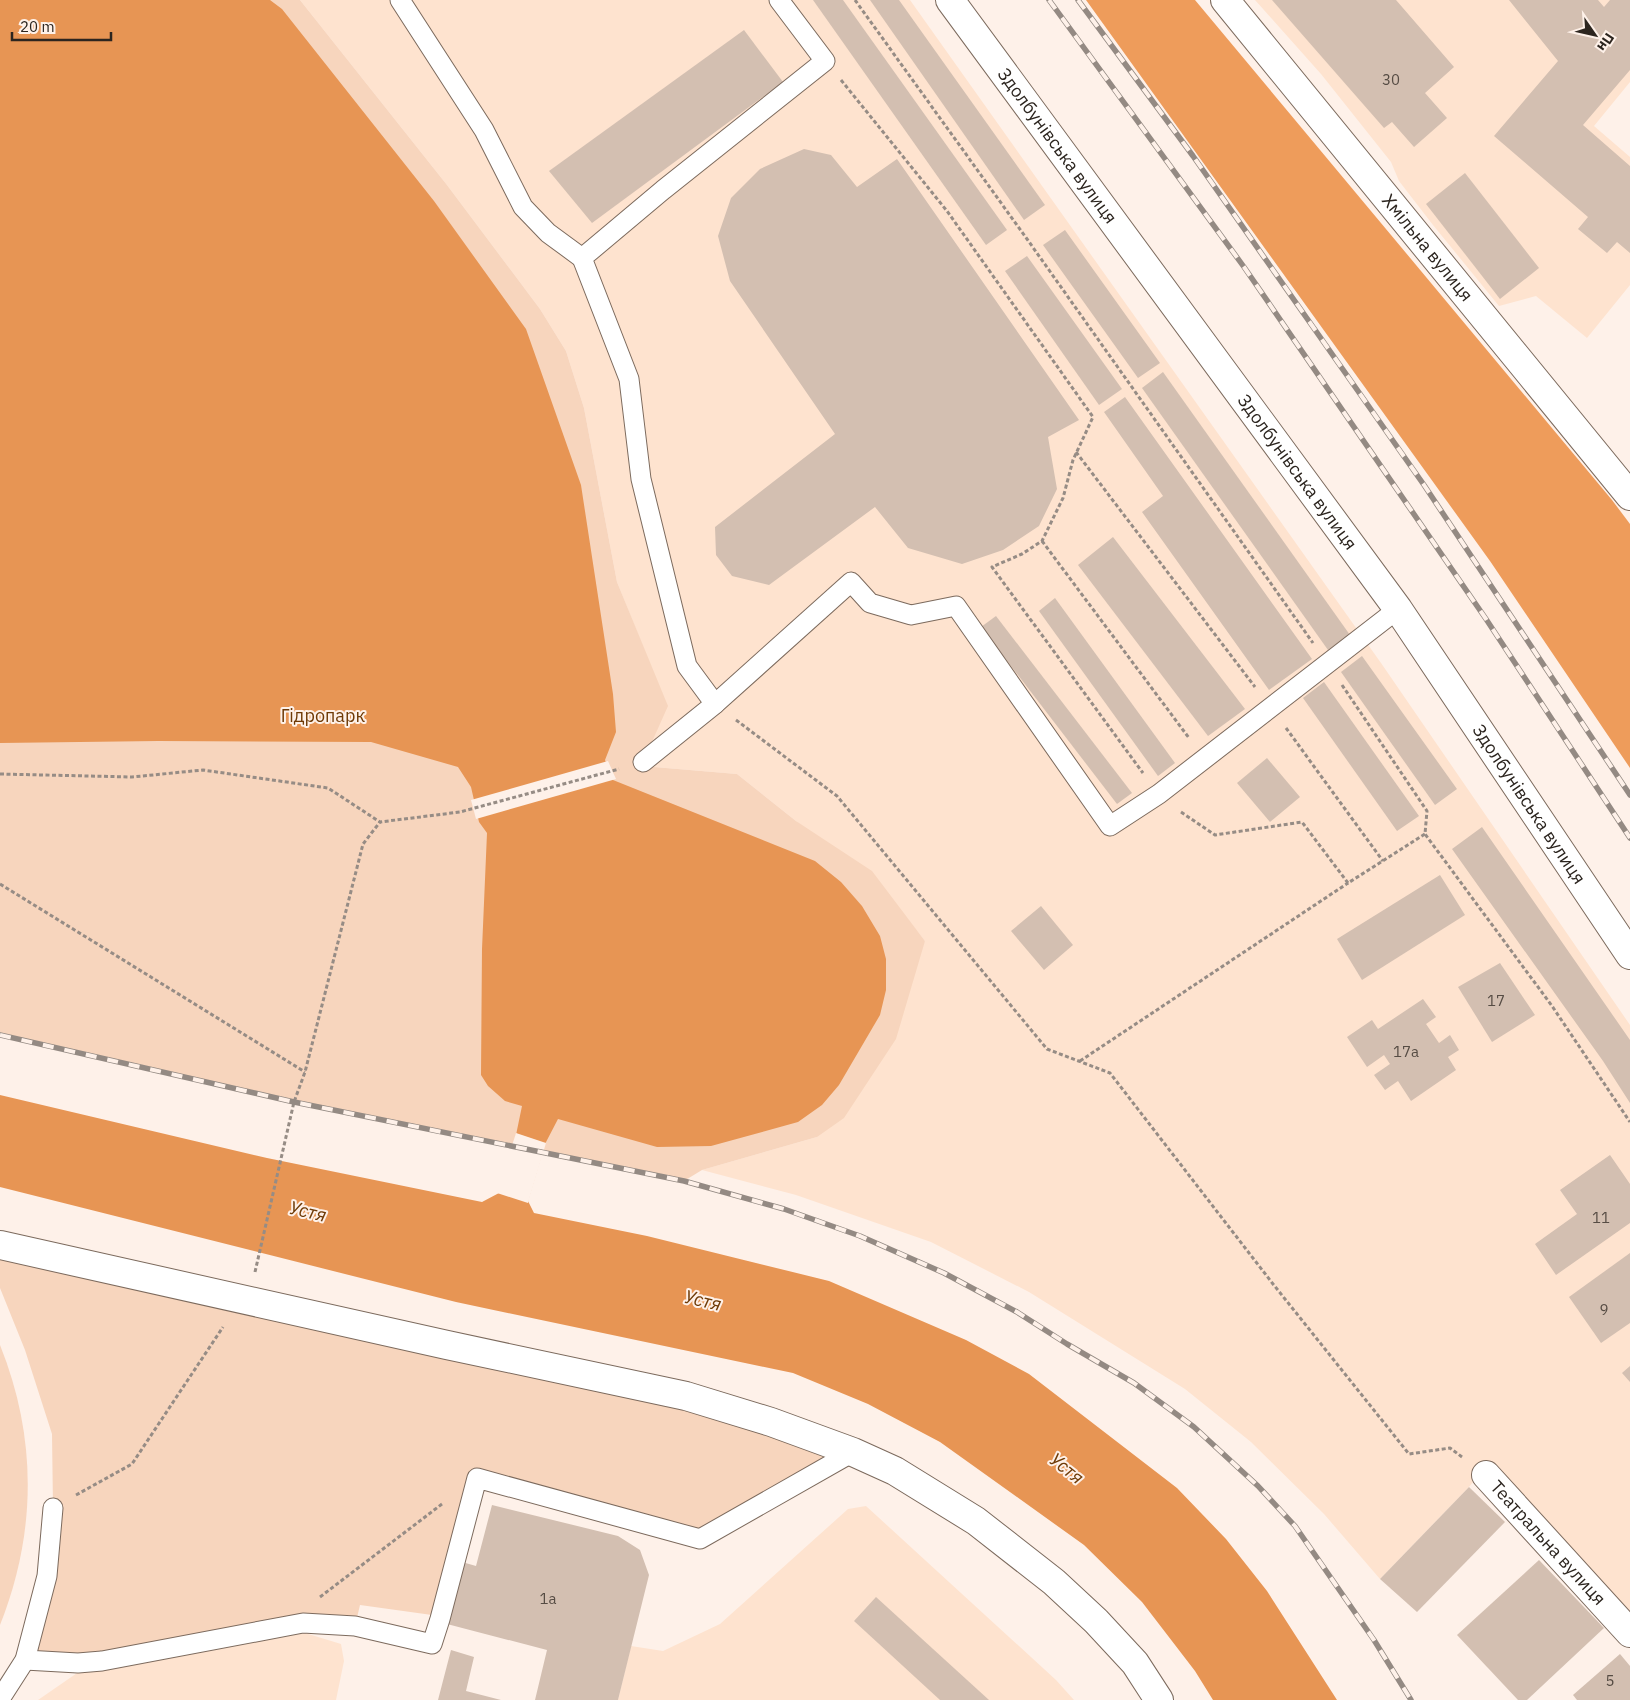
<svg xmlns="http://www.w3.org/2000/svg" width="1630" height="1700" font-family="'IBM Plex Sans',sans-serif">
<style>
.built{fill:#fee3cf}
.green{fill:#f7d5bd}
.forest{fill:#ee9c5b}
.water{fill:#e79554}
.pier{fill:#fef1e9}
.building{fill:#d3bfb1}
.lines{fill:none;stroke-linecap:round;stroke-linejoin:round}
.lane-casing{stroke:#7c6a5d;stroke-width:21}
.street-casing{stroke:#7c6a5d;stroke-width:30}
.path{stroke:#968c85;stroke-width:3;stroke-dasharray:4 2.5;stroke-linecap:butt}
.lane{stroke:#fff;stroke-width:19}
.street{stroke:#fff;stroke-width:28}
.rail-casing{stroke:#948a83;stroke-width:5.5}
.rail{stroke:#fef1e9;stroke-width:4;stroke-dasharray:11;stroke-linecap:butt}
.labels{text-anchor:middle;stroke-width:4;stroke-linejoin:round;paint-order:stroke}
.number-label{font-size:15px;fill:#564c44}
.street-label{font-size:18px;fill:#2c251f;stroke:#fef1e9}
.park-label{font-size:18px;fill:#6f3a06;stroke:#fef1e9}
.water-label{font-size:19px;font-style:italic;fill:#6f3b07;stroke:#fef1e9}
</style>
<rect width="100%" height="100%" fill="#fef1e9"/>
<g class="built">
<path d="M300,0H910L1381,663L1630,1025V1624L1485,1467L1469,1487L1380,1579L1324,1514L1251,1442L1185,1389L1029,1292L931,1242L796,1195L702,1170L817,1137L925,941L902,912L796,821L737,774L654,767L643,762L667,706L617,582L584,408L566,351L540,309L447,185Z"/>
<path d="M1255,0H1630V82L1594,126L1630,157V285L1587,338L1536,296L1499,306L1433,225L1399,181L1391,162L1321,74Z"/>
<path d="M866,1506L1056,1680L1074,1700H618L631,1646L663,1651L720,1624L848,1509Z"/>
<path d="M305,1633L341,1644L344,1661L336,1700H38L80,1671L108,1670Z"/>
</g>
<g class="green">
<path d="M0,0H300L447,185L540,309L566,351L584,408L617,582L668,706L643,762L654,767L737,774L796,821L872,871L925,941L896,1039L844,1118L817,1137L702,1170L684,1181L294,1102L0,1035Z"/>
<path d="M0,1245L248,1300L853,1452L700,1539L477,1478L432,1615L360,1605L355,1626L303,1623L102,1661L25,1660L53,1508L52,1434L25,1350L0,1288Z"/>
<path d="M0,1345C37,1437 37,1532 0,1625Z"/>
</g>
<path class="forest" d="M1086,0H1195L1612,500L1630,524V768L1490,561Z"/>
<path class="water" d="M0,0H270L282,9L434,201L526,329L581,485L613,694L616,732L605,760L613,780L815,861L841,882L862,906L880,936L886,959V990L880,1015L839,1085L822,1105L798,1122L711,1146L657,1147L558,1119L545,1144L528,1201L534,1213L647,1236L829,1281L966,1340L1029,1374L1177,1488L1226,1539L1267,1591L1337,1700H1213L1195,1671L1142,1602L1084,1545L940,1442L868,1404L793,1373L456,1302L0,1187V1095L267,1158L482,1202L499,1193L516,1135L522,1106L505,1101L488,1086L481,1075L482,949L487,833L479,822L471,787L458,767L371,742L158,741L0,743Z"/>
<g class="pier">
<path d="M608,761L616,779L476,819L471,800Z"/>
<path d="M516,1133L546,1143L528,1203L497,1193Z"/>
</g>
<g class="building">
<path d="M813,0H843L1007,230L986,245Z"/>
<path d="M870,0H899L1045,205L1024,220Z"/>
<path d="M1272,0H1396L1454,67L1425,93L1447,118L1414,147L1392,122L1384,128Z"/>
<path d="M1509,0H1598L1604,7L1610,0H1630V70L1583,125L1630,166V253L1617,242L1607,253L1578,229L1588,217L1494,136L1558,61Z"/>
<path d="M744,30L783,82L592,223L549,171Z"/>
<path d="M804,149L831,155L857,187L897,159L1079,420L1048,437L1057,489L1039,526L1003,550L962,564L908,548L875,507L769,585L732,576L716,555L715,527L835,434L730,281L718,236L731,198L760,169Z"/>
<path d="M1465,173L1539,268L1500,299L1426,204Z"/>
<path d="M1065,230L1160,363L1138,378L1043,245Z"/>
<path d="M1027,256L1122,389L1099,405L1005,271Z"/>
<path d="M1163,372L1350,635L1328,650L1142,388Z"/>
<path d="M1125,397L1312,659L1269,690L1142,512L1163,496L1104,412Z"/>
<path d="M1113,537L1245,709L1208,736L1078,565Z"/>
<path d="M1055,598L1175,763L1158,776L1039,611Z"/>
<path d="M996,616L1132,793L1117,804L981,627Z"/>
<path d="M1362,656L1457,789L1435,805L1341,672Z"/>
<path d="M1324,682L1419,816L1397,831L1303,698Z"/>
<path d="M1267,758L1300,797L1270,822L1237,783Z"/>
<path d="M1482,827L1630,1040V1103L1603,1061L1452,849Z"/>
<path d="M1440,875L1465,915L1362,980L1337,939Z"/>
<path d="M1041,906L1073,945L1044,970L1011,931Z"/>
<path d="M1500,963L1535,1015L1492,1042L1458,987Z"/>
<path d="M1423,999L1436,1017L1426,1024L1439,1043L1450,1035L1459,1050L1448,1057L1456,1070L1411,1101L1398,1081L1385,1090L1374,1075L1390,1064L1384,1055L1367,1067L1347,1037L1372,1020L1378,1029Z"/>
<path d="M1610,1155L1630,1184V1223L1556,1275L1535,1244L1577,1214L1560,1190Z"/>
<path d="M1630,1253V1323L1601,1343L1569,1297Z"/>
<path d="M1630,1366V1382L1622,1373Z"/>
<path d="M1469,1487L1505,1522L1417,1612L1380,1579Z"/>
<path d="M492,1505L618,1536L640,1550L649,1575L618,1700H535L547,1650L447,1624L462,1562L476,1566Z"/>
<path d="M1539,1560L1604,1628L1527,1700H1518L1457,1635Z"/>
<path d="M876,1597L989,1700H940L854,1621Z"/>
<path d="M451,1650L474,1657L466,1691L501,1700H438Z"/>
<path d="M1620,1654L1630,1666V1700H1577L1573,1695Z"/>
</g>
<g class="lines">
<g class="lane-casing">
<g id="lane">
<path d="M400,0L484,130L523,207L548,233L582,258"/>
<path d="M715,704L851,582L870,603L911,615L956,606L1110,826L1159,794L1398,609"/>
<path d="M643,762L715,704L687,666L641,479L629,379L582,258L663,190L825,61L779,0"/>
<path d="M25,1660L78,1663L102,1661L303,1623L355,1626L432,1644L440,1619L477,1478L700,1539L853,1452"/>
<path d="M0,1699L25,1660L47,1576L53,1508"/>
</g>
</g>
<g class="street-casing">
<g id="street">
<path id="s1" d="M950,0L1398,609L1630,955"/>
<path id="s2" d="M1225,0L1630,496"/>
<path d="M0,1245L447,1345L686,1396L771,1422L853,1452L895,1471L976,1521L1054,1582L1096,1621L1135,1663L1159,1700"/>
<path id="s3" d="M1486,1475L1630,1633"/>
</g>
</g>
<g class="path">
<path d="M855,0L1027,239L1313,643"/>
<path d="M841,80L947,211L1093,417L1073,460L1063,498L1042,541L1022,554L992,567L1143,773"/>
<path d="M1076,452L1255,687"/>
<path d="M1042,541L1189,738"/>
<path d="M1342,685L1427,811L1425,834L1552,1006L1630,1122"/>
<path d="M736,720L837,796L1047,1049L1110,1073L1273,1284L1409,1454L1450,1448L1462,1457"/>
<path d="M1286,728L1383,861"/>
<path d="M0,774L132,777L203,770L328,788L380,822L460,812L619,769"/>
<path d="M1181,812L1215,835L1302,822L1348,883L1425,834"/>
<path d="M0,884L305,1072"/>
<path d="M1080,1061L1348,883"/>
<path d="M255,1272L294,1102L305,1072L363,844L380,822"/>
<path d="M76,1495L132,1464L223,1327"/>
<path d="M320,1597L442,1504"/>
</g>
<use href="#lane" class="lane"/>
<use href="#street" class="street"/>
<g class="rail-casing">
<g id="rail">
<path d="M1049,0L1244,267L1486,619L1630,838"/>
<path d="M1078,0L1193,156L1424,485L1630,795"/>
<path d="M0,1035L294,1102L684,1181L784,1209L860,1236L944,1273L1017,1312L1067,1344L1134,1383L1194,1427L1258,1486L1295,1526L1374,1640L1411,1700"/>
</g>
</g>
<use href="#rail" class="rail"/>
</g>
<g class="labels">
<g class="number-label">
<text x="1391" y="85">30</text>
<text x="1496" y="1006">17</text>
<text x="1406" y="1057">17а</text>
<text x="1601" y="1223">11</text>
<text x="1604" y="1315">9</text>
<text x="548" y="1604">1а</text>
<text x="1610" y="1686">5</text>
</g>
<g class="street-label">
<text dy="6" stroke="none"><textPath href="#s1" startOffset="181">Здолбунівська вулиця</textPath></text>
<text dy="6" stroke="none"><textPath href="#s2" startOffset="320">Хмільна вулиця</textPath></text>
<text dy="6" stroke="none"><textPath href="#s1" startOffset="586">Здолбунівська вулиця</textPath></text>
<text dy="6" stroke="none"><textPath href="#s1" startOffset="991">Здолбунівська вулиця</textPath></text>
<text dy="6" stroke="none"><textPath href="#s3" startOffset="92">Театральна вулиця</textPath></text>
</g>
<g class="park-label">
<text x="323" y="722">Гідропарк</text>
</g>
<g class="water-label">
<text transform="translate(308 1211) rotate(13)" y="7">Устя</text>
<text transform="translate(703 1300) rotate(13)" y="7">Устя</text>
<text transform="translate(1067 1468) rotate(38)" y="7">Устя</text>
</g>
</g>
<g transform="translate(1595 35) rotate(124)" stroke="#fef1e9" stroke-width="4" paint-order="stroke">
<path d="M0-4L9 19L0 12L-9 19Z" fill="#2c251f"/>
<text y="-8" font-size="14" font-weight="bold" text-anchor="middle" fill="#2c251f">Пн</text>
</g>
<path d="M12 32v8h99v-8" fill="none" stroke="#2c251f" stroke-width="2.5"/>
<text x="20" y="32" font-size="15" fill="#2c251f" stroke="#fef1e9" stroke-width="4" paint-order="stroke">20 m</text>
</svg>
